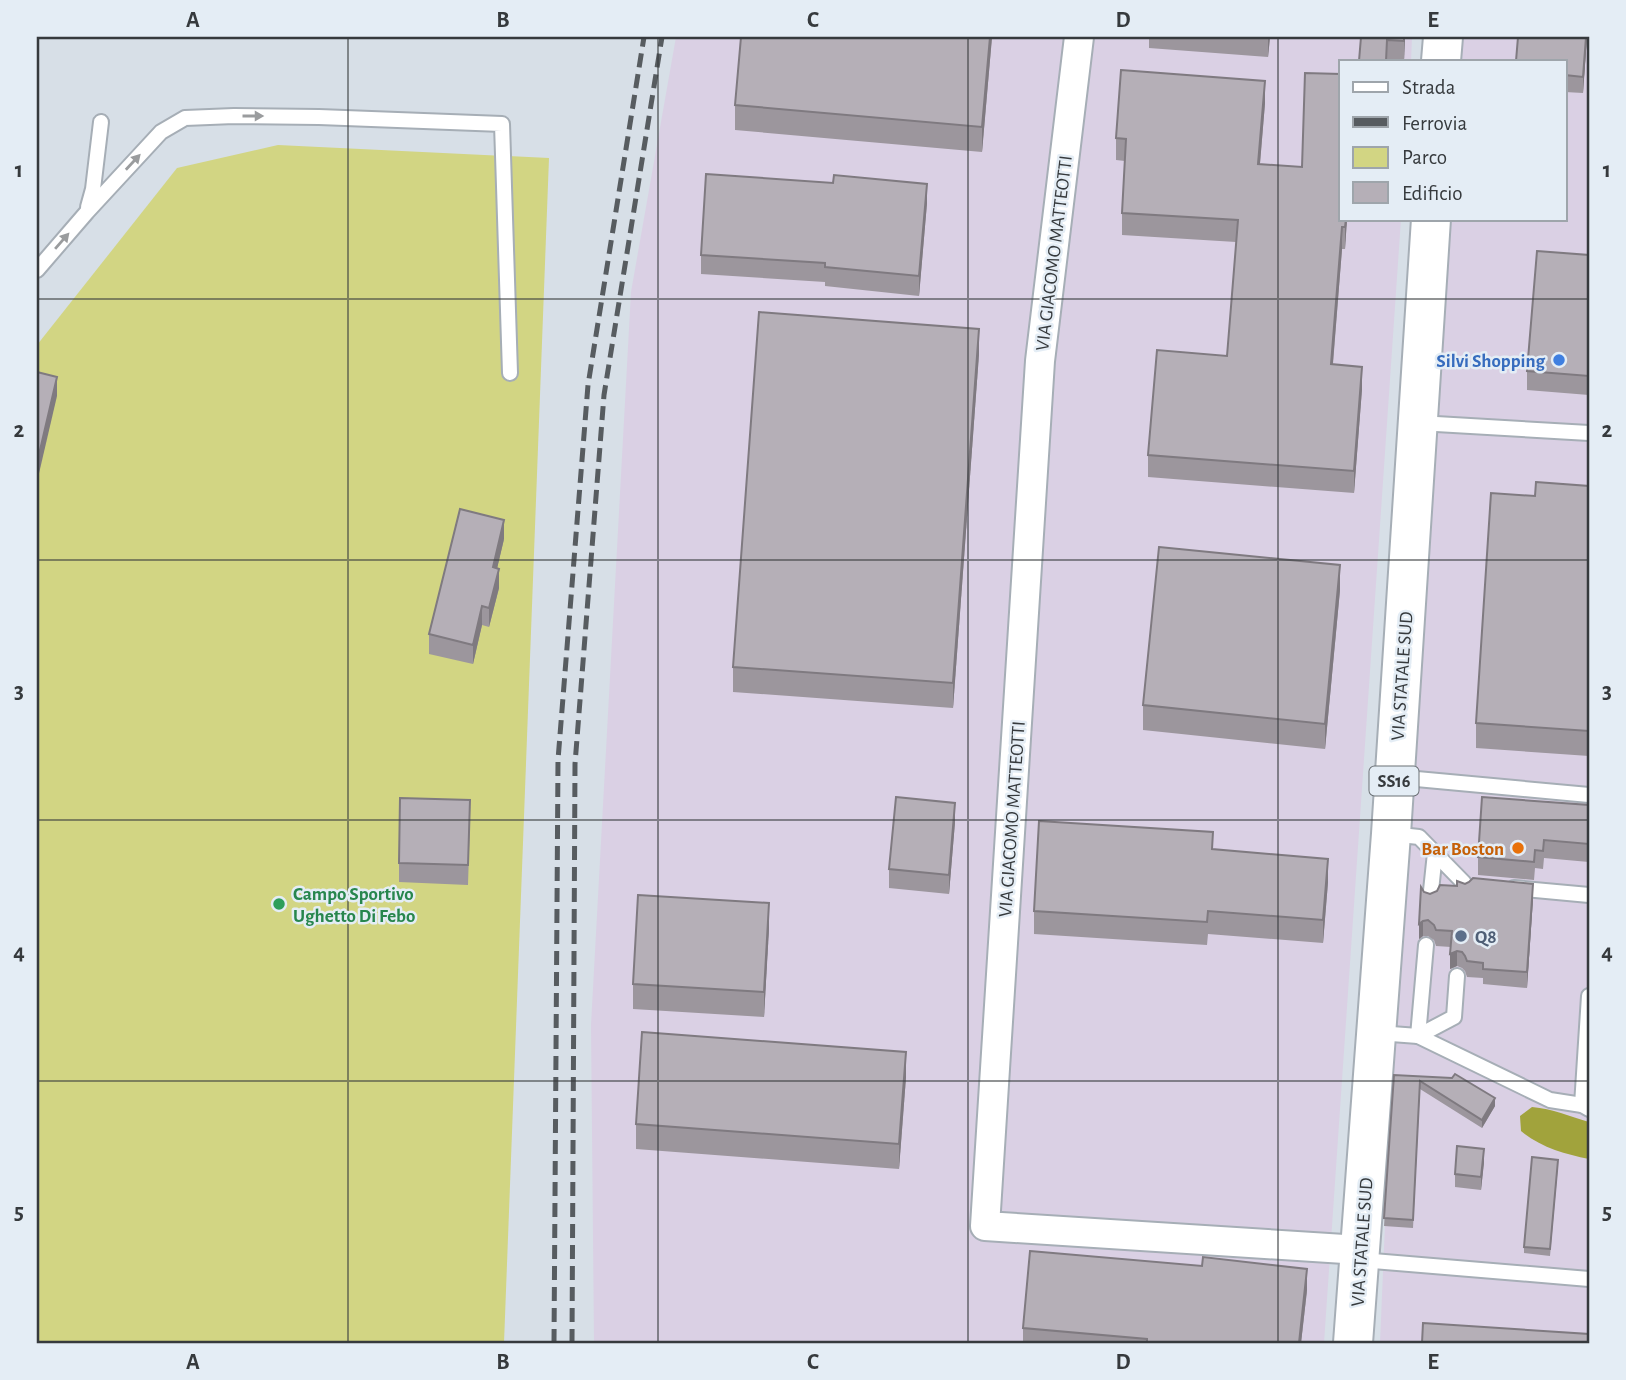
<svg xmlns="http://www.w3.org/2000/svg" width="1626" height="1380" font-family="'Alegreya Sans',sans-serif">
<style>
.commercial{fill:#dad0e4}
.green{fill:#d2d583}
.forest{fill:#a1a33c}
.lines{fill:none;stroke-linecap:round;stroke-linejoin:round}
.service-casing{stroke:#a6aeb6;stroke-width:18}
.minor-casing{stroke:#a6aeb6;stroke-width:32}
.primary-casing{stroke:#a6aeb6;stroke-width:42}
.service{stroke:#fff;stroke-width:14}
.minor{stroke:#fff;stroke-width:28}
.primary{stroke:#fff;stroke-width:38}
.rail{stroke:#575c60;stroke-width:5;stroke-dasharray:14 7;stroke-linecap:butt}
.wall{fill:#9c969d}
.shaded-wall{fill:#7f7a80}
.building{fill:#b5afb7;stroke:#7f7a80;stroke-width:2}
.oneway{fill:#9a9c9e}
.grid{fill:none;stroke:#363a3d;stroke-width:2;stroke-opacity:0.55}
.shop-dot{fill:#3f7fe0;stroke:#e4edf5;stroke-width:2.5}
.food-dot{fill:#e8710a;stroke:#e4edf5;stroke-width:2.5}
.leisure-dot{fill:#2e9e5b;stroke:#e4edf5;stroke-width:2.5}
.service-dot{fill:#5c6f8a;stroke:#e4edf5;stroke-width:2.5}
.labels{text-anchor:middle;stroke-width:5;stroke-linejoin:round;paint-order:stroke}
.shield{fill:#e4edf5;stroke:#6a7074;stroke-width:2}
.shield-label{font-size:18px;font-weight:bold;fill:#363a3d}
.street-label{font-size:19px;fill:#363a3d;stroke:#e4edf5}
.shop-label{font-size:19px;font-weight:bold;fill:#366cbe;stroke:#e4edf5;text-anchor:end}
.food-label{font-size:19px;font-weight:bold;fill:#c56008;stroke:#e4edf5;text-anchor:end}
.leisure-label{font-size:19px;font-weight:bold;fill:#27864d;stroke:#e4edf5;text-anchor:start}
.service-label{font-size:19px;font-weight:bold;fill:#4e5e75;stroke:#e4edf5;text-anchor:start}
.neatline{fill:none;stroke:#363a3d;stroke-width:2.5}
.grid-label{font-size:23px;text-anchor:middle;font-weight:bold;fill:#363a3d}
</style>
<rect width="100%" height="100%" fill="#d7dfe7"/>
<g class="commercial">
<path d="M676,37H1412L1411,61H1341V219H1401L1324,1343H594L591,1025L631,292Z"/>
<path d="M1463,37H1589V1343H1380L1391,1082L1450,219H1565V61H1462Z"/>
</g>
<path class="green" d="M278,145L549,158L504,1343H37V345L177,168Z"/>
<path class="forest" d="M1532,1107C1553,1109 1569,1116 1589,1122V1159C1565,1154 1540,1147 1521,1131L1520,1116Z"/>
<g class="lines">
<g class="service-casing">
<g id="service">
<path d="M88,207L93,189L101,122"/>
<path d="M37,270L87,212L161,132L185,118L234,116L319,117L502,124L510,373"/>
<path d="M1419,423L1589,433"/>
<path d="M1395,777L1589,795"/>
<path d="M1391,834L1419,837L1464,883V890"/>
<path d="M1514,888L1589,895"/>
<path d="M1430,900L1435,853"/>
<path d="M1426,945L1418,1036L1550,1100L1582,1105L1589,1109"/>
<path d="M1378,1033L1418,1036L1454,1017L1457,976"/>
<path d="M1582,1105L1589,996"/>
<path d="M1361,1260L1589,1279"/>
</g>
</g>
<g class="minor-casing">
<path id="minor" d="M1079,37L1040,361L985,1226L1360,1250"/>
</g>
<g class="primary-casing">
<g id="primary">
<path d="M1441,61L1443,37"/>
<path d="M1353,1343L1391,834L1431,219"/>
</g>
</g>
<use href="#service" class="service"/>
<use href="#minor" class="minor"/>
<use href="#primary" class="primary"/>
<g class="rail">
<path d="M554,1343L558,760L588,385L644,37"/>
<path d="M572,1343L575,764L604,395L662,37"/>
</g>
</g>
<g class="wall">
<path d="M992,37L982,152L735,130V105Z"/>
<path d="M1149,37H1270L1268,57L1149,48Z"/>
<path d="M1361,37H1405L1404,61H1359Z"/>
<path d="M1518,37H1587L1583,93L1565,92V61Z"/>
<path d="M1265,103L1260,164L1302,167L1341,219H1347L1345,249H1342L1333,364L1362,389L1354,493L1148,477V455L1227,356L1236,242L1122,235V213L1125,161L1116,160V138Z"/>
<path d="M927,203L919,296L825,286V282L701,274V255Z"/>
<path d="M1589,255V395L1527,390V371Z"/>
<path d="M979,354L953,708L733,692V667Z"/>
<path d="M1589,486V756L1476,748V723L1535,496Z"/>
<path d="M504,539L497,568L499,588L489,627L482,625L473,664L429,654V634Z"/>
<path d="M1340,590L1325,749L1143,730V705Z"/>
<path d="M1589,805V862L1544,858L1543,869L1535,868L1534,880L1478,875V857Z"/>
<path d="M470,819L468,885L399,882V863Z"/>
<path d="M955,822L949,894L889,888V869Z"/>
<path d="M1213,849L1328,882L1323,943L1208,934L1207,945L1034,934V911Z"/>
<path d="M1465,884L1533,899L1527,988L1483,984V978L1467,977L1465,971L1462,968L1457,966L1450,969L1451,947L1436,946L1434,940L1428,936H1423L1419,939L1424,892L1430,894Z"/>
<path d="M769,928L764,1017L633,1009V984Z"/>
<path d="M1394,1075L1452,1078L1495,1106L1482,1128L1420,1089L1413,1228L1384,1226Z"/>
<path d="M906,1077L899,1169L636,1149V1124Z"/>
<path d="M1484,1162L1481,1190L1455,1187V1174Z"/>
<path d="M1558,1166L1550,1256L1524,1253V1247Z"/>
<path d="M1307,1290L1301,1343H1023V1328Z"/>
</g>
<g class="shaded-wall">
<path d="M990,37H992L982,152V127Z"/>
<path d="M1268,37H1270L1268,57Z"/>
<path d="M1404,37H1405L1404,61Z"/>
<path d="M1586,37H1587L1583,93V77Z"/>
<path d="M1265,81V103L1258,186V164Z"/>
<path d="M927,184V203L919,296V276Z"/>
<path d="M1346,219H1347L1345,249V227Z"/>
<path d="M1342,227V249L1331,386V364Z"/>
<path d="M979,329V354L953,708V683Z"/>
<path d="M1362,367V389L1354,493V471Z"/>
<path d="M57,377V396L37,482V463Z"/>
<path d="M504,520V539L493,586V567Z"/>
<path d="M1340,565V590L1325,749V724Z"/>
<path d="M499,569V588L489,627V608Z"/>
<path d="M482,606V625L473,664V645Z"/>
<path d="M955,803V822L949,894V875Z"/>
<path d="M1328,859V882L1323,943V920Z"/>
<path d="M1533,884V899L1527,988V972Z"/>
<path d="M769,903V928L764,1017V992Z"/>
<path d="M1423,921V936L1419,939V924Z"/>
<path d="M1457,951V966L1450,969V954Z"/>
<path d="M906,1052V1077L899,1169V1144Z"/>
<path d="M1495,1098V1106L1482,1128V1120Z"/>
<path d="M1484,1149V1162L1481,1190V1177Z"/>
<path d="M1307,1269V1290L1301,1343H1299Z"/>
</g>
<g class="building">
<path d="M741,37H990L982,127L735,105Z"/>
<path d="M1361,37H1404V41L1387,40L1386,61H1359Z"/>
<path d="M1518,37H1586L1583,77L1565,75V61H1516Z"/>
<path d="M1121,70L1265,81L1258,164L1302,167L1305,73L1341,74V219H1346L1345,227H1342L1331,364L1362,367L1354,471L1148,455L1157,350L1227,356L1238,220L1122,213L1126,139L1116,138Z"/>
<path d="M706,174L833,183L834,175L927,184L919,276L825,267V263L701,255Z"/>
<path d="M1537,251L1589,255V376L1527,371Z"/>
<path d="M759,312L979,329L953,683L733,667Z"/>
<path d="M37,372L57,377L37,463Z"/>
<path d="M1536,482L1589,486V731L1476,723L1491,493L1535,496Z"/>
<path d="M460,509L504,520L493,567L499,569L489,608L482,606L473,645L429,634Z"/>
<path d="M1159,547L1340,565L1325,724L1143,705Z"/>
<path d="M896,797L955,803L949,875L889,869Z"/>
<path d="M1482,797L1589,805V844L1544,840L1543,851L1535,850L1534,862L1478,857Z"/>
<path d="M400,798L470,800L468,865L399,863Z"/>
<path d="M1039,821L1213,832L1212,849L1328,859L1323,920L1208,911L1207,922L1034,911Z"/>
<path d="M1473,878L1533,884L1527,972L1483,969V963L1467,961L1465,956L1462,952L1457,951L1450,954L1452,931L1436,930L1434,925L1428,920L1423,921L1419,924L1421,887L1424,892L1430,894L1437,891L1440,885L1457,886V881L1465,884L1469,882Z"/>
<path d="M638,895L769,903L764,992L633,984Z"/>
<path d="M642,1032L906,1052L899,1144L636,1124Z"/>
<path d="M1455,1074L1495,1098L1482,1120L1420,1081L1413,1220L1384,1218L1394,1075L1452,1078Z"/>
<path d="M1457,1146L1484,1149L1481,1177L1455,1174Z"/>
<path d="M1532,1157L1558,1160L1550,1249L1524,1247Z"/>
<path d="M1030,1251L1202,1266L1203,1257L1307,1269L1299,1343H1147V1339L1023,1328Z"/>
<path d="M1423,1323L1589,1334V1343H1422Z"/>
</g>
<defs><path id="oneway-solid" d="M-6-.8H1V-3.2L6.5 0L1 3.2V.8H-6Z" transform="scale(1.75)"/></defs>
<g class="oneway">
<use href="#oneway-solid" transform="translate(253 116)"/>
<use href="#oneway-solid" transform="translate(133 162) rotate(-47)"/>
<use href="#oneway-solid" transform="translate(62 241) rotate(-49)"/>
</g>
<path class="grid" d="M348,37V1343M658,37V1343M968,37V1343M1278,37V1343M37,299H1589M37,560H1589M37,820H1589M37,1081H1589"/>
<circle class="shop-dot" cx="1559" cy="360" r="7"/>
<circle class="food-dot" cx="1518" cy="848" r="7"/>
<circle class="leisure-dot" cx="279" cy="904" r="7"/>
<circle class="service-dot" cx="1461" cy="936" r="7"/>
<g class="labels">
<rect class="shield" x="1369.5" y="766.5" width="49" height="29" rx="5"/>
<g class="shield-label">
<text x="1394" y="787">SS16</text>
</g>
<g class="street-label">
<text transform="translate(1053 253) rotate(-83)" y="7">VIA GIACOMO MATTEOTTI</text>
<text transform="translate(1401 676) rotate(-86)" y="7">VIA STATALE SUD</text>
<text transform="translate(1011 819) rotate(-86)" y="7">VIA GIACOMO MATTEOTTI</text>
<text transform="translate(1361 1242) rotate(-86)" y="7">VIA STATALE SUD</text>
</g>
<g class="shop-label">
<text x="1545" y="367">Silvi Shopping</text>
</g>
<g class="food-label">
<text x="1504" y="855">Bar Boston</text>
</g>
<g class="leisure-label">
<text x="293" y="900">Campo Sportivo<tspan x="293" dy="22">Ughetto Di Febo</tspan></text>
</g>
<g class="service-label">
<text x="1475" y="943">Q8</text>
</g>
</g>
<rect width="1626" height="1380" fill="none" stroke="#e4edf5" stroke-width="77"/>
<rect x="1339" y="60" width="228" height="161" fill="#e4edf5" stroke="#9ea5ab" stroke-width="2"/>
<rect x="1353" y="82" width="35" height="10" fill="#ffffff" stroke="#9ea5ab" stroke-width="2"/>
<text x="1402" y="94" font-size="21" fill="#363a3d">Strada</text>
<rect x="1353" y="117" width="35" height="10" fill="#575c60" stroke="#9ea5ab" stroke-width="2"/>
<text x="1402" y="130" font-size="21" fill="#363a3d">Ferrovia</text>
<rect x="1353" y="147" width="35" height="21" fill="#d2d583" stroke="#9ea5ab" stroke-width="2"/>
<text x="1402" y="164" font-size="21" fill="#363a3d">Parco</text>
<rect x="1353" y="182" width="35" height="21" fill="#b5afb7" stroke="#9ea5ab" stroke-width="2"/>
<text x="1402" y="200" font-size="21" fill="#363a3d">Edificio</text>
<rect x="38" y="38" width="1550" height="1304" class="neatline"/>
<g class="grid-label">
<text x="193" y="27">A</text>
<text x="503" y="27">B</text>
<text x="813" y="27">C</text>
<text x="1123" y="27">D</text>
<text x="1433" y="27">E</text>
<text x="19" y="177">1</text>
<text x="1607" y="177">1</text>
<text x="19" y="437">2</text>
<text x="1607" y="437">2</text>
<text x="19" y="698">3</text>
<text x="1607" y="698">3</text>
<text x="19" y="959">4</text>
<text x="1607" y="959">4</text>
<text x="19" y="1219">5</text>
<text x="1607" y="1219">5</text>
<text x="193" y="1369">A</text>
<text x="503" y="1369">B</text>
<text x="813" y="1369">C</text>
<text x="1123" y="1369">D</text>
<text x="1433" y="1369">E</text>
</g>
</svg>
